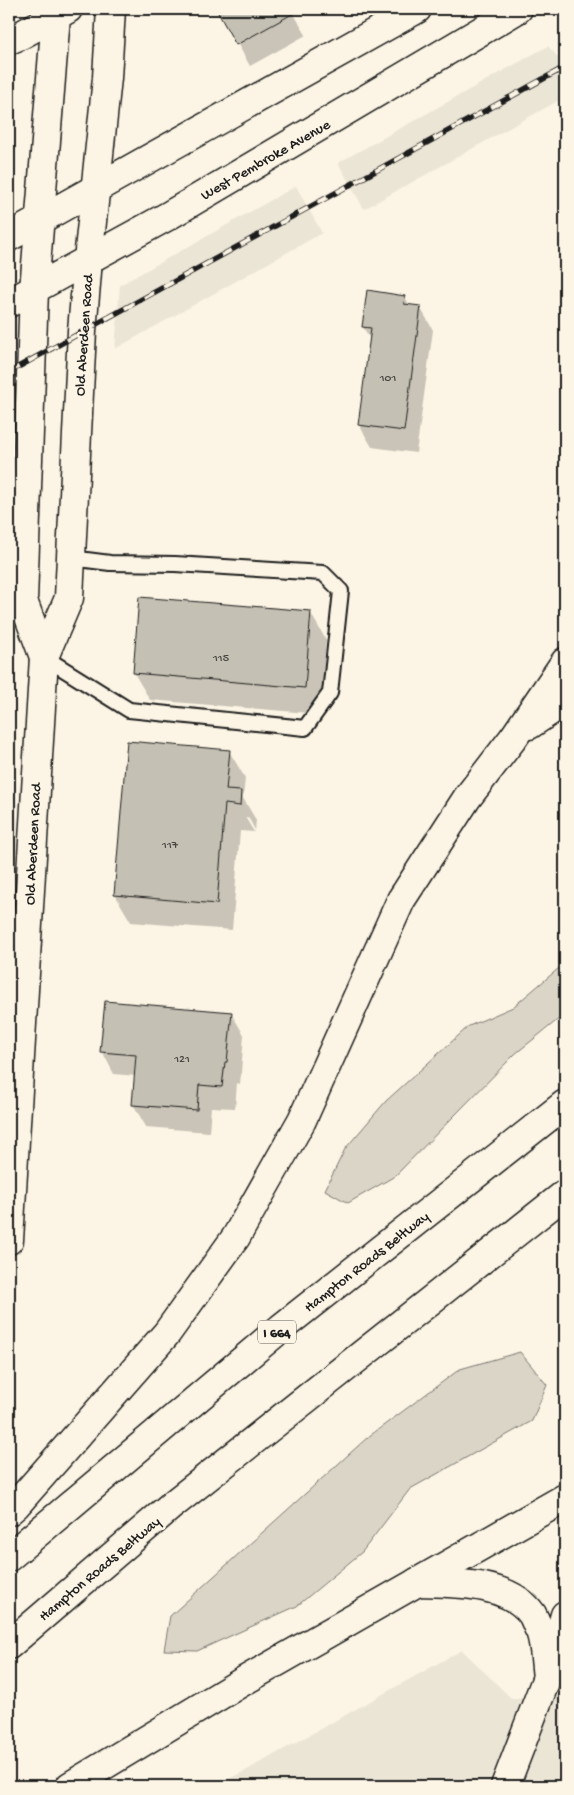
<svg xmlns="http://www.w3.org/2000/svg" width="574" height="1795" font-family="'Gochi Hand',sans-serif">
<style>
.built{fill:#ebe5d6}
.green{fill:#dbd5c8;stroke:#7c7872}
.shadow{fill:#0003}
.building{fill:#c4c0b3;stroke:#1c1c1c}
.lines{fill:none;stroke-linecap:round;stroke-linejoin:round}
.lane-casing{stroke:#1c1c1c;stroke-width:18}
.street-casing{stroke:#1c1c1c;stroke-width:31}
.secondary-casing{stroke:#1c1c1c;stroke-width:31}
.highway-casing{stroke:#1c1c1c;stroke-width:31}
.lane{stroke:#fcf5e5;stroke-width:14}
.street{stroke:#fcf5e5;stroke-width:28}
.secondary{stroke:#fcf5e5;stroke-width:28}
.highway{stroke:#fcf5e5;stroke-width:28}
.rail-casing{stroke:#1c1c1c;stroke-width:5.5}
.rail{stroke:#fcf5e5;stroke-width:4;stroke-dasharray:11;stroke-linecap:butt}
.labels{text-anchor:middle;stroke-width:5;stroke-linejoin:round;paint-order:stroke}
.number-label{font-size:12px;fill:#464542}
.shield{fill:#fcf5e5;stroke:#5f5d58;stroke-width:1}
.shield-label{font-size:14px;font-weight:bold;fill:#1c1c1c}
.street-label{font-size:15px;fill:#1c1c1c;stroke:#fcf5e5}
</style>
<rect width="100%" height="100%" fill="#fcf5e5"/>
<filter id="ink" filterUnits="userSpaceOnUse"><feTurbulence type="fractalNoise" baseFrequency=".02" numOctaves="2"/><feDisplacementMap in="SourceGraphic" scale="10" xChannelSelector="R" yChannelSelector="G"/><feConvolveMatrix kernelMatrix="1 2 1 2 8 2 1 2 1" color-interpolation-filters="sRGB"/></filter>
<g filter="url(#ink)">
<g class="built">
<path d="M548,46L565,66V97L364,209L338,163Z"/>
<path d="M296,186L322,233L115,349L120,285Z"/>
<path d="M462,1650L512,1699L565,1688V1786H214L245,1771Z"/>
</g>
<g class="green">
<path d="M565,963V1014L515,1054L395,1176L348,1203L325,1190L345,1149L386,1101L469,1026L513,1007Z"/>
<path d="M520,1352L547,1385L532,1421L410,1489L362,1552L297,1606L197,1651L164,1650L170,1616L368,1437L460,1369Z"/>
</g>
<g class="shadow">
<path d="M218,9H291L306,35L250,66Z"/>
<path d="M405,297L410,306L420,307L433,330L416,453L372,447L359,425L370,339L363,327Z"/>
<path d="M310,612L326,640L320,714L150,700L134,673Z"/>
<path d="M229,751L245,778L243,798L256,820L255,830L248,817H245L254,832L240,831L232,930L131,922L115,895Z"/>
<path d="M231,1013L244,1035L240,1084L237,1083L235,1108L211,1107L209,1132L146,1127L133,1104L136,1076L114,1074L102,1051Z"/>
</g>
<g class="building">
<path d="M216,9H292L294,13L236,45Z"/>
<path d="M367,290L405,296L404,304L421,306L404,431L358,425L371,328L362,327Z"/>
<path d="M139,597L311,611L305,688L133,673Z"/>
<path d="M127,741L230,750L226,790L241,791L240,806L225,804L217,904L114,895Z"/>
<path d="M105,1001L232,1012L227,1062H225L222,1087L199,1085L197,1110L132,1105L136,1055L100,1052Z"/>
</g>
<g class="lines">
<g class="lane-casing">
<path id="lane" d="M44,657L129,710L305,728L330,693L341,591L323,573L175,564L110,563L71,558"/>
</g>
<g class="street-casing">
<g id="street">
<path d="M34,290L23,601L44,657"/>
<path d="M9,1240L44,657L69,598L82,331L88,260"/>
</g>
</g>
<g class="secondary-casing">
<g id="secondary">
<path d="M9,40L21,35L68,9"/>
<path d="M9,237L417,9"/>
<path d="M88,260L107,78L111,9"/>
<path d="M34,290L56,16"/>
<path d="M9,303L168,216L518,9"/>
<path d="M505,1786L547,1677L565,1615"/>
</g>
</g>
<g class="highway-casing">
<g id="highway">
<path d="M529,725L565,701"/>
<path d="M9,1511L16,1505L167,1333L236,1237L302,1120L401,900L467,798L514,737L565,662"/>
<path d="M9,1557L281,1328L565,1104"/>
<path d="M417,1582C453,1583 508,1581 532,1614C535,1619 537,1626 540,1631C545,1644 545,1663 547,1677"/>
<path d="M9,1645L172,1505L565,1194"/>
<path d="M70,1786L242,1682L565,1498"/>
</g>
</g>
<use href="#lane" class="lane"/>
<use href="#street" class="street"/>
<use href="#secondary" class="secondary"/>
<use href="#highway" class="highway"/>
<g class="rail-casing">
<path id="rail" d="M9,372L565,67"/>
</g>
<use href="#rail" class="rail"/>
</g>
</g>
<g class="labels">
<g class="number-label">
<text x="388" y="381">101</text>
<text x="221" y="661">115</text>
<text x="170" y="848">117</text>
<text x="182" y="1062">121</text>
</g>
<rect class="shield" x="258" y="1320.5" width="38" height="23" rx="4"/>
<g class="shield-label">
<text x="277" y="1337">I 664</text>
</g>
<g class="street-label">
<text transform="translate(265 159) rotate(-30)" y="5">West Pembroke Avenue</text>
<text transform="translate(83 335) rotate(-86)" y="5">Old Aberdeen Road</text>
<text transform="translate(32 844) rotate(-87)" y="5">Old Aberdeen Road</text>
<text transform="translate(366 1261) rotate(-38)" y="5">Hampton Roads Beltway</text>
<text transform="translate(99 1568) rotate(-40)" y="5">Hampton Roads Beltway</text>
</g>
</g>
<rect width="574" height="1795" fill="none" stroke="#fcf5e5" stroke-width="30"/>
<rect x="15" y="15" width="544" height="1765" fill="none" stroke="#1c1c1c" stroke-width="2" filter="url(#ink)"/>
</svg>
